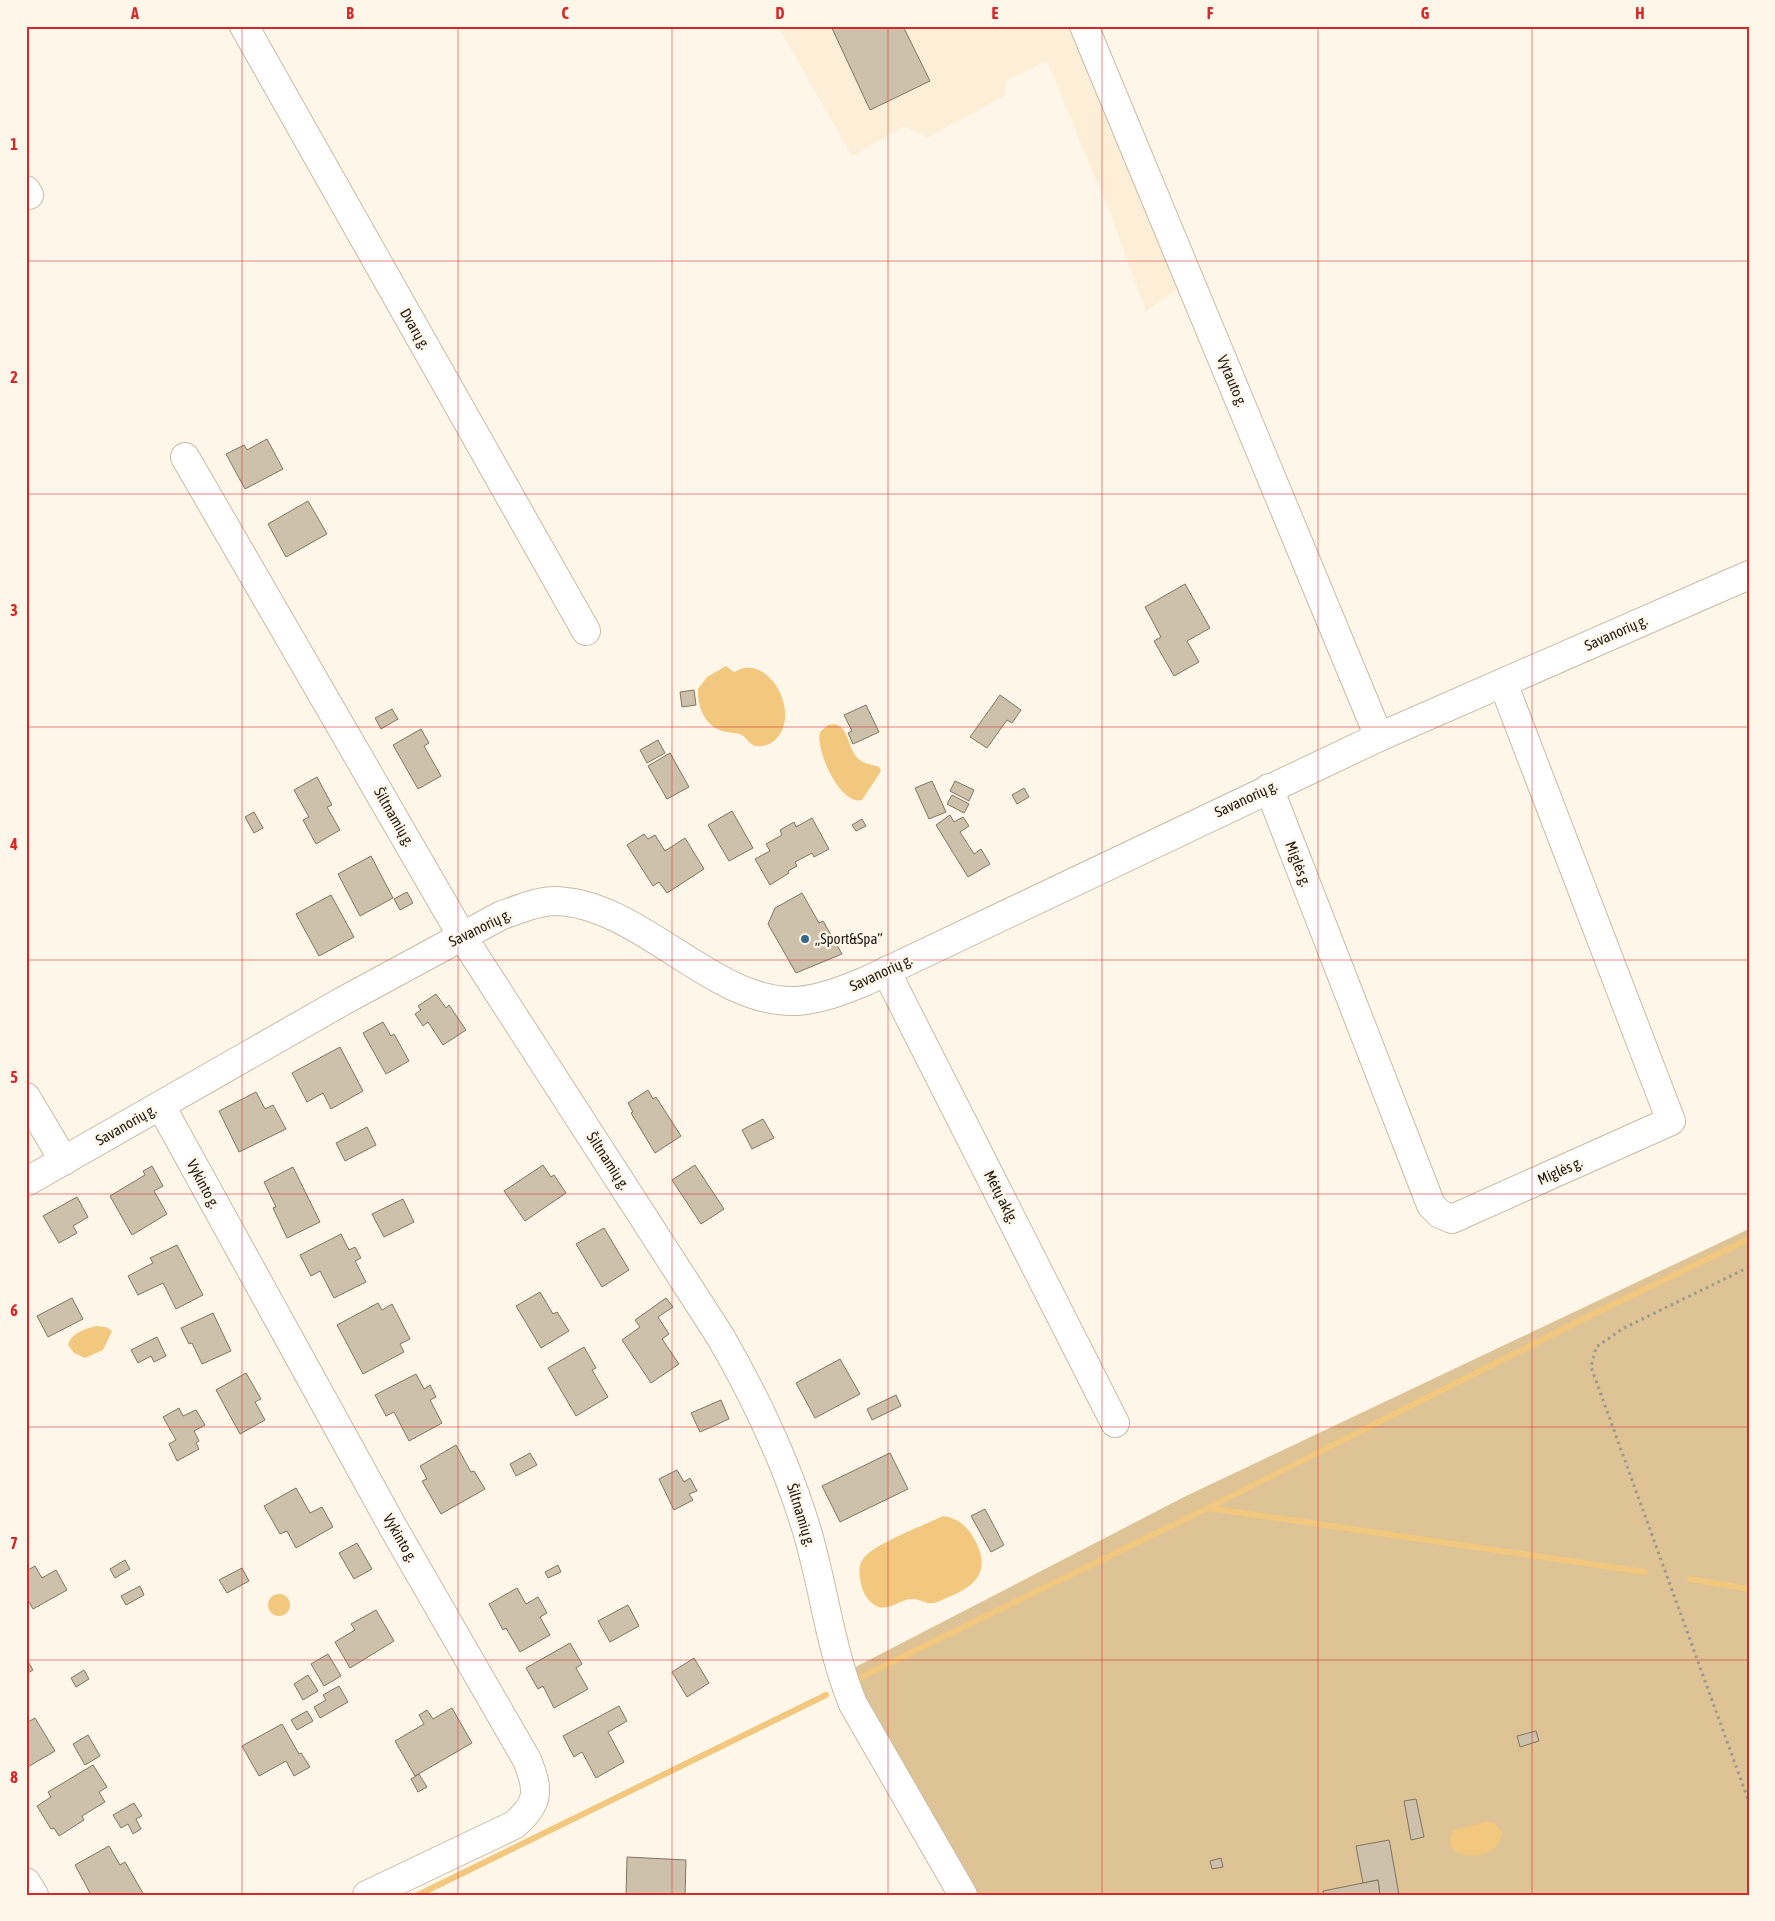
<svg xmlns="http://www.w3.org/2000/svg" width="1775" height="1921" font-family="'Asap Condensed',sans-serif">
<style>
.built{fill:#fdefd7}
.green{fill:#ddc395}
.water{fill:#f1c87e}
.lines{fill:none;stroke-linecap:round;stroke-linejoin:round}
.stream{stroke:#f1c87e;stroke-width:6}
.building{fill:#cec1ab;stroke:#817560}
.minor-casing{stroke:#c8bba5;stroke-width:30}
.path{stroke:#9e988d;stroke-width:3;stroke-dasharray:2.5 4;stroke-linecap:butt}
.minor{stroke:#fff;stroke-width:28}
.grid{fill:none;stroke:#d62828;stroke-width:1;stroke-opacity:0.55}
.poi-dot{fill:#356c87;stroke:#fef6e9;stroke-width:2}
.labels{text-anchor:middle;stroke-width:4.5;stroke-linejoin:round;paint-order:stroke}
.street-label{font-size:15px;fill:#1f1a12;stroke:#fef6e9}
.poi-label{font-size:15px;fill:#1f1a12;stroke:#fef6e9;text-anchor:start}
.neatline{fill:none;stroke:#d62828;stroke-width:2}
.grid-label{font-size:16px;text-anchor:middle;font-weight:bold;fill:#d62828}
</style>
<rect width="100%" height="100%" fill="#fef6e9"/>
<path class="built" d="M778,26H1070L1181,287L1146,311L1112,218L1047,61L1006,81L1004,96L927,138L905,126L852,156Z"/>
<path class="green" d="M1749,1229V1895H963L840,1675L1186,1496Z"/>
<g class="water">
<path d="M726,666L734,672C738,671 741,668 745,668C775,664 800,717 775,740C770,744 764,747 757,746C750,746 748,739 742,735C738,733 732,733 727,732C706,729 697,708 698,689L707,677Z"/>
<path d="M835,724C851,729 847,751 860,760C866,765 872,764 879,767L881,771L862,800C840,806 815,749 820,732L828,725Z"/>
<path d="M96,1326L106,1327L112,1331L103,1350L85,1358L74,1353L68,1345C71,1333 85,1329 96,1326Z"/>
<path d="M943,1516C958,1518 968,1527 975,1540C990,1569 979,1584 951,1596C946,1598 939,1602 934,1603C927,1605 919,1598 912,1599C901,1599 891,1610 879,1607C871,1605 865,1596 862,1588C860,1580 857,1566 863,1559C873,1544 925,1525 943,1516Z"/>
<circle cx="279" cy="1605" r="11"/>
<path d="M1488,1821L1494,1823L1502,1832C1502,1864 1434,1864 1454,1830Z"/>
</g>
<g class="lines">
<g class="stream">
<path d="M1208,1508L1585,1318L1749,1239"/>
<path d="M1690,1579L1749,1589"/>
<path d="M861,1677L1208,1508L1645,1572"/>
<path d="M418,1895L826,1695"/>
</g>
</g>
<g class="building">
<path d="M831,26H903L930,81L870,110Z"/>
<path d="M267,439L283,469L245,489L226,454L244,445L247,450Z"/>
<path d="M308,501L327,534L286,557L268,524Z"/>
<path d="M1185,584L1210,628L1187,641L1199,662L1174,676L1154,641L1161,637L1145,607Z"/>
<path d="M694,690L696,705L682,707L680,692Z"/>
<path d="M1000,695L1021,710L1012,723L1007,720L987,748L970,737Z"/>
<path d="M866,705L879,732L853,744L848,733L852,731L844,715Z"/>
<path d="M392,709L398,719L381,729L375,718Z"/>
<path d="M421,729L429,743L424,746L441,776L418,789L393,745Z"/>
<path d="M658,740L665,753L647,763L640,750Z"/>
<path d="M670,753L689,787L667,799L648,766Z"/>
<path d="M317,777L332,805L327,807L340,830L316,844L303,820L309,817L294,790Z"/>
<path d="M932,781L946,812L929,819L915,788Z"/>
<path d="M955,781L974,790L969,801L950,791Z"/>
<path d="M1024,788L1029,797L1017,804L1012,795Z"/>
<path d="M952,795L969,804L964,813L947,804Z"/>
<path d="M732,811L753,848L729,861L708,825Z"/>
<path d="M254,812L263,828L254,833L245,817Z"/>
<path d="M950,815L954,822L963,817L969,826L960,832L974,854L981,849L990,864L968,877L936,825Z"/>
<path d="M812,818L829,849L814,857L812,853L795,862L797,866L788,871L789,873L770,885L755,859L770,851L766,844L782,835L780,830L794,822L796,827Z"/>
<path d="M862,819L866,826L856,831L852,825Z"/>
<path d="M644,834L648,839L655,835L665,851L685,838L704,869L667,893L659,882L653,886L627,845Z"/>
<path d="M371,856L393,898L360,916L338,874Z"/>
<path d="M407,892L413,903L400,910L394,899Z"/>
<path d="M802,893L819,923L823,921L842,954L796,973L768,924L775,908Z"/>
<path d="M331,895L354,937L319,956L296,914Z"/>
<path d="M436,994L446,1008L449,1005L466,1030L443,1045L428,1022L423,1026L415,1014L421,1010L418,1006Z"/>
<path d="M383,1022L391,1036L394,1034L409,1061L386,1074L363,1033Z"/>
<path d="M340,1047L363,1091L331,1109L323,1093L307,1102L292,1073Z"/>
<path d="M648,1090L653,1099L656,1097L681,1136L655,1153L631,1113L633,1112L628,1103Z"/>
<path d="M256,1092L265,1109L273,1105L286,1129L239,1152L219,1111Z"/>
<path d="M763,1119L774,1138L752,1149L742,1130Z"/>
<path d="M367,1127L376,1145L345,1161L336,1143Z"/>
<path d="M543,1165L551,1177L554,1175L566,1193L525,1221L504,1191Z"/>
<path d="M695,1165L724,1209L701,1224L672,1180Z"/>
<path d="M152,1166L163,1186L154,1191L167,1214L132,1235L110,1196L145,1175L143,1171Z"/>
<path d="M293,1167L320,1222L287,1238L273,1208L276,1207L264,1182Z"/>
<path d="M77,1197L88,1217L73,1226L77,1233L59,1243L43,1216Z"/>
<path d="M403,1199L414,1222L384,1237L372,1214Z"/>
<path d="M604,1228L629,1270L602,1287L576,1244Z"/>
<path d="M341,1234L349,1250L355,1247L361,1258L355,1261L366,1282L334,1298L320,1271L311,1276L300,1255Z"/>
<path d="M177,1245L203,1295L176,1309L163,1283L138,1295L128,1276L153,1263L150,1258Z"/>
<path d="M540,1292L553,1314L557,1312L569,1331L541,1348L516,1306Z"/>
<path d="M72,1298L83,1319L48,1337L37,1316Z"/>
<path d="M666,1298L673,1307L658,1317L669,1334L662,1339L679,1364L651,1383L622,1340L640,1327L635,1320Z"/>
<path d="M378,1303L382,1310L392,1304L410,1339L400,1344L404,1352L363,1374L337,1325Z"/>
<path d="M213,1313L231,1351L202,1364L192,1343L189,1344L181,1328Z"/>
<path d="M157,1337L166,1356L154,1362L151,1356L138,1363L131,1350Z"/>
<path d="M584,1347L596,1368L592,1370L608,1397L576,1416L548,1368Z"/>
<path d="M840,1359L860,1394L815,1418L796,1383Z"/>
<path d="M246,1373L261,1399L255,1402L265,1420L240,1434L216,1390Z"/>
<path d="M416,1374L424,1389L430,1385L436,1397L430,1400L442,1423L409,1441L394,1412L386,1416L375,1395Z"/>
<path d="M896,1395L901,1406L872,1420L867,1409Z"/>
<path d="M721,1400L729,1419L700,1432L691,1413Z"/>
<path d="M179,1408L183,1416L196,1410L205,1425L194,1431L199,1441L196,1443L199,1449L177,1461L169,1444L176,1440L163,1417Z"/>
<path d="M456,1445L471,1472L474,1471L485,1489L441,1514L422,1481L427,1479L420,1466Z"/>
<path d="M530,1453L537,1465L516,1476L510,1464Z"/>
<path d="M890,1453L908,1489L840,1522L822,1486Z"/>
<path d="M677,1470L684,1482L690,1478L697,1491L689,1494L693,1500L674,1510L659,1479Z"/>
<path d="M296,1488L310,1513L322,1507L333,1527L296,1548L287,1531L280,1534L264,1506Z"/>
<path d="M985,1509L1004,1545L991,1552L971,1516Z"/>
<path d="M357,1543L372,1569L354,1579L339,1553Z"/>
<path d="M125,1560L130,1569L115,1578L110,1569Z"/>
<path d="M558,1565L561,1572L548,1578L545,1572Z"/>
<path d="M35,1566L42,1578L56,1570L67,1590L33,1609L26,1597V1571Z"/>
<path d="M242,1568L249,1581L227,1593L219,1580Z"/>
<path d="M140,1586L144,1595L126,1605L121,1596Z"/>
<path d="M517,1588L526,1604L538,1597L547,1613L540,1617L550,1635L520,1652L506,1628L503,1630L489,1604Z"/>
<path d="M628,1605L639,1626L610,1642L598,1621Z"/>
<path d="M376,1610L394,1641L350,1668L335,1642L355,1630L351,1624Z"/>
<path d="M570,1643L582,1664L576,1668L588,1689L554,1708L543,1686L538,1689L526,1668Z"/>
<path d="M328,1654L341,1676L324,1686L311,1664Z"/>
<path d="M26,1658L33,1670L26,1674Z"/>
<path d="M694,1658L709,1683L687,1697L672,1672Z"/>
<path d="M84,1670L89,1679L76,1687L71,1678Z"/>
<path d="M308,1675L318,1691L303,1700L294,1684Z"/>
<path d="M339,1686L348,1702L320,1718L314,1707L326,1700L323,1695Z"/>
<path d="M619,1706L627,1721L608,1732L624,1762L596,1778L582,1752L574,1757L563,1736Z"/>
<path d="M452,1708L472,1743L415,1776L395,1741L424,1724L419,1715L427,1710L433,1719Z"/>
<path d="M307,1711L313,1721L297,1730L291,1720Z"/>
<path d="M35,1718L55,1751L26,1768V1723Z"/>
<path d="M282,1724L299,1754L301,1753L310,1767L294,1776L286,1761L259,1776L242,1746Z"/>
<path d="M1536,1731L1539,1741L1520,1747L1517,1736Z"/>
<path d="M88,1735L100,1756L85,1765L73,1744Z"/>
<path d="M93,1765L107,1787L99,1792L105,1802L82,1816L84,1820L59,1836L54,1828L51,1829L37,1806L51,1797L48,1792Z"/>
<path d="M419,1774L427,1787L418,1792L411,1779Z"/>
<path d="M1416,1799L1424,1837L1411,1840L1404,1801Z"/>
<path d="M134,1803L142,1816L136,1819L141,1829L133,1834L128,1824L121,1828L113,1815Z"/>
<path d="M1389,1840L1390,1844L1399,1895H1380L1378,1880L1363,1883L1356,1846Z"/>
<path d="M109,1846L120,1865L125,1862L144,1895H91L75,1865Z"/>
<path d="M627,1857L686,1860L685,1895H626Z"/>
<path d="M1221,1858L1223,1867L1212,1869L1210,1861Z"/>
<path d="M1378,1880L1380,1895H1324L1323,1891Z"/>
</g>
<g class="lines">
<g class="minor-casing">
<g id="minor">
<path d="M244,26L586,631"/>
<path d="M1084,26L1379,737"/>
<path d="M26,190L29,195"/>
<path d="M185,457L462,936L720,1336C756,1398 786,1461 807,1531C824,1588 830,1648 853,1704L963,1895"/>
<path d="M1269,788L1431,1205L1440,1214L1452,1219L1671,1121L1503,683"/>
<path d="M886,971L1115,1423"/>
<path d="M26,1097L64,1161"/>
<path d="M161,1106L394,1529L527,1760C539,1790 540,1803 514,1825L367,1895"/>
<path d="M26,1182L343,1001L500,916C517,910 537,901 555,901C641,903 713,1005 797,1001C822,999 844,990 866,981L1379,737L1749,575"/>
<path d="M26,1882L34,1895"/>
</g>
</g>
<path class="path" d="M1749,1267L1624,1328L1596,1347L1591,1367L1749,1802"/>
<use href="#minor" class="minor"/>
</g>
<path class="grid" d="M242,26V1895M458,26V1895M672,26V1895M888,26V1895M1102,26V1895M1318,26V1895M1532,26V1895M26,261H1749M26,494H1749M26,727H1749M26,960H1749M26,1194H1749M26,1427H1749M26,1660H1749"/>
<circle class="poi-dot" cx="805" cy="939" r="5"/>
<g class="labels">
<g class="street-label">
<text transform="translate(415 329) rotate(60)" y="5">Dvarų g.</text>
<text transform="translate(1232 381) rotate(67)" y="5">Vytauto g.</text>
<text transform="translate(1616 633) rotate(-24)" y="5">Savanorių g.</text>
<text transform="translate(1246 799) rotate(-25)" y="5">Savanorių g.</text>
<text transform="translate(394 817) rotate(60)" y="5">Šiltnamių g.</text>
<text transform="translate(1298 864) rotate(69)" y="5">Miglės g.</text>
<text transform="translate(480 928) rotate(-26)" y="5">Savanorių g.</text>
<text transform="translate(881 973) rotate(-25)" y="5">Savanorių g.</text>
<text transform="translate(126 1125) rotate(-30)" y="5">Savanorių g.</text>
<text transform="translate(608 1161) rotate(57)" y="5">Šiltnamių g.</text>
<text transform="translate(1560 1171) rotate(-24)" y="5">Miglės g.</text>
<text transform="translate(203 1184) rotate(62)" y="5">Vykinto g.</text>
<text transform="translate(1001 1197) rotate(63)" y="5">Mėtų aklg.</text>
<text transform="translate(801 1515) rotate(73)" y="5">Šiltnamių g.</text>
<text transform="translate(400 1538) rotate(60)" y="5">Vykinto g.</text>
</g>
<g class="poi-label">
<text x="815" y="944">„Sport&amp;Spa”</text>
</g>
</g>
<rect width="1775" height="1921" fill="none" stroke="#fef6e9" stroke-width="55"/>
<rect x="28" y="28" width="1720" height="1866" class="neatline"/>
<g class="grid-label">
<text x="135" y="19">A</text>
<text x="350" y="19">B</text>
<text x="565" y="19">C</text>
<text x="780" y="19">D</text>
<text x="995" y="19">E</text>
<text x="1210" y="19">F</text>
<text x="1425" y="19">G</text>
<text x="1640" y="19">H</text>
<text x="14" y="150">1</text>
<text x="14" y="383">2</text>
<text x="14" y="616">3</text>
<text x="14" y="850">4</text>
<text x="14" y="1083">5</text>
<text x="14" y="1316">6</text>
<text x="14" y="1549">7</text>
<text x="14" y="1783">8</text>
</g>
</svg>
